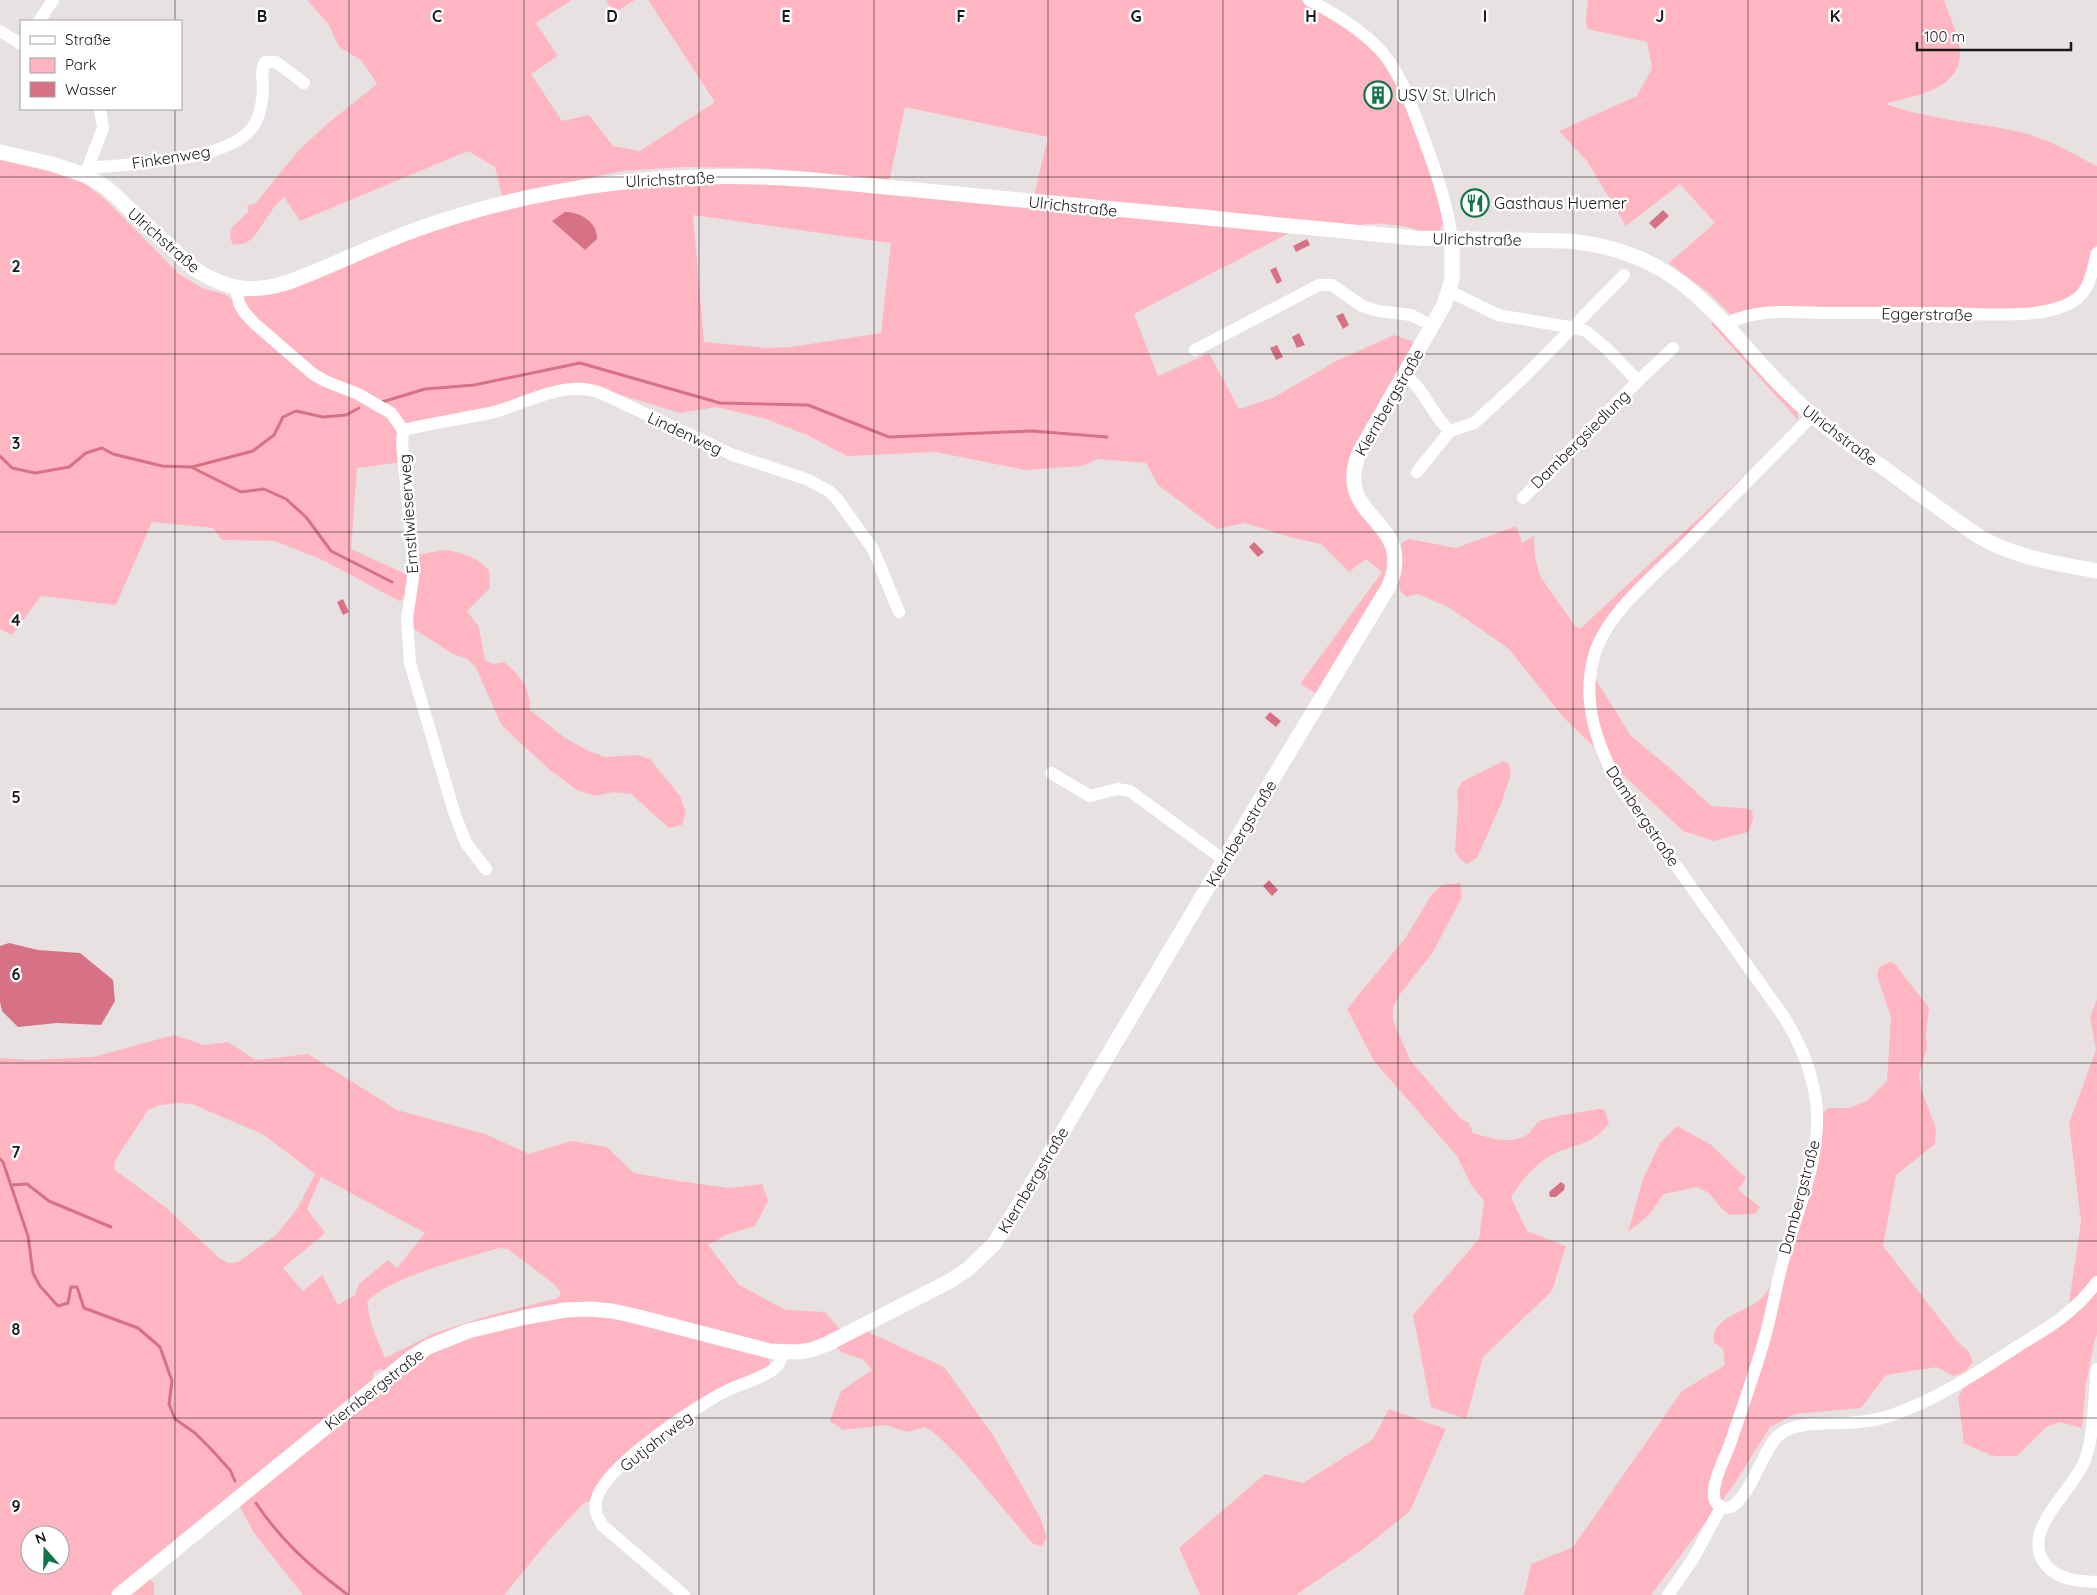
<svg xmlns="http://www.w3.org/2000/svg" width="2097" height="1595" font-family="Quicksand,sans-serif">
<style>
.green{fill:#ffb6c2;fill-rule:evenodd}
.water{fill:#d77185}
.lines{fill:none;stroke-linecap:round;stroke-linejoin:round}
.stream{stroke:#d77185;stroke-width:3}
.minor{stroke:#fff;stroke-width:12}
.tertiary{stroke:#fff;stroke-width:15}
.grid{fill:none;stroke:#1b1818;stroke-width:1;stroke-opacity:0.55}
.labels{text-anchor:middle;stroke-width:5;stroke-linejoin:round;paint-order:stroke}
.poi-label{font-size:16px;fill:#1b1818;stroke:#fff;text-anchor:start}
.street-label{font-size:16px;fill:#1b1818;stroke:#fff}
.grid-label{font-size:16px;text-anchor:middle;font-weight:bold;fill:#1b1818;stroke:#fff;stroke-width:5;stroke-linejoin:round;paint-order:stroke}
</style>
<rect width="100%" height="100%" fill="#e8e1e2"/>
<g class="green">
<path d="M307,0H572L536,23L558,56L531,74L562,121L589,115L613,146L640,151L715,102L648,0H1302L1338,20L1381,58L1404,100L1434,175L1444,222L1439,231C1425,236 1416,228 1402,226C1382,223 1371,222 1352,227L1203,209L1034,196L1048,137L905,107L889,182L811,172L759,168L683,167L622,171L502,196L495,167L468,151L300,221L284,197C279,202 274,206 271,212C260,225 253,249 232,244L230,235L232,227C239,222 242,216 249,212L247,206L256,203L298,151L327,124L377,84L361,60L339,47L329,25Z"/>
<path d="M606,0H635L614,13Z"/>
<path d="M1588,0H1944C1949,14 1958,35 1960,49C1963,91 1914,95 1886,104C1930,120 1978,122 2024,133C2050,139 2073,154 2097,166V244L2088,275L2083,285L2070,298L2057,303L2007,312L1730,314L1710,294L1669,263L1715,223L1680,184L1626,226L1587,161L1559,131L1637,96L1652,68L1647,42L1587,29L1586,17Z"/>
<path d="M0,158L26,163L86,184L108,202L179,274L202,288L224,294L235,302L242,300L244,297L281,289L379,249L493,211L637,184L773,181L1289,233L1134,314L1158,376L1209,353L1239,409L1273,398L1336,361L1394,335L1417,343L1351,463L1386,540L1388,576L1319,695L1300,684L1382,572L1366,559L1349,572L1321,544L1293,538L1244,523L1217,529L1158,485L1146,463L1098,459L1082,466L1025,470L935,452L847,456L807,435L766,419L716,407L680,413L604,390L514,402L405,426L402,462L357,468L351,549L410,576L406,597L399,601L325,561L275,541L222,540L213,528L152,522L116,605L41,596L12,635L0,629ZM693,215L891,243L881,333L791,347L766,348L704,342Z"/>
<path d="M1715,319L1798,409V420L1711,324Z"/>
<path d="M1757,464L1630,594L1588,667L1631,736L1677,774L1711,806L1743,808L1752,810L1753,819L1748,832L1714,841L1683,831L1622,774L1563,717L1509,649L1450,608L1418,594L1407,597C1390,588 1403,559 1401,543L1409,539L1456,548L1516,526L1522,543L1534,536L1535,557L1540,576L1576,627L1581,628Z"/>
<path d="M446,550C464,553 476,557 489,570L490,588L467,611L479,627L485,660L493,664L504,662C520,674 531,689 530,710L565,738L587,750L605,757L637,755L650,759L680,796L686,813L682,825L669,828L631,794L613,792L595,796L577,790L551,771L502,726L476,668L468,659L453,654L414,629L412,610L415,555Z"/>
<path d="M1503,761L1509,764L1511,774L1501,804L1477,858L1467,864L1460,859L1455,852L1458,805L1457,790L1463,781Z"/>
<path d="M1460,883L1462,897L1433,952L1400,994L1393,1008V1020L1410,1060L1460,1118L1469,1123L1473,1133C1490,1138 1510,1145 1527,1135C1532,1132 1534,1124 1540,1121C1558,1114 1580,1113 1598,1109H1604L1609,1123C1594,1146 1567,1145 1545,1159C1532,1168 1520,1183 1511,1197L1527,1231L1566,1246L1552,1291L1483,1357L1466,1419L1431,1407L1413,1315L1479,1239L1484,1201L1471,1185L1457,1156L1374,1061L1347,1009L1406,937L1432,894L1442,885Z"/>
<path d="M1890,962L1895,964L1929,1008L1926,1034L1927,1048L1919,1074L1921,1089L1936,1128L1935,1144L1896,1175L1883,1246L1958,1342L1969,1352L1973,1362L1966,1371L1954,1376L1937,1367L1886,1375L1861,1408L1795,1414L1770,1427L1735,1483L1651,1595H1524L1531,1564L1573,1547L1682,1391L1725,1365L1723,1349L1714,1342C1711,1318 1741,1314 1757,1302C1763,1298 1767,1291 1772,1284L1820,1116L1828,1108H1849L1867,1101L1887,1081L1891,1017L1877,976L1879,967Z"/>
<path d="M2097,999V1335L2095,1339L2086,1383L2082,1428L2060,1422L2046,1427L2017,1456H1992L1964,1443L1958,1397L1967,1383L2067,1316L2081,1222L2069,1123L2096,1050L2090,1017Z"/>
<path d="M174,1035L204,1045L228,1042L256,1060L308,1054L397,1110L485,1134L529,1154L571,1141L607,1147L634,1173L679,1181L729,1188L762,1184L768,1201L755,1226L726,1235L708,1245L739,1285L786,1310L825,1312L839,1328L866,1331L944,1367L993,1435L1041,1519L1047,1538L1042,1546L1033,1544L963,1461L937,1435L925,1427L907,1432L886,1425L843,1430L830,1421L841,1391L872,1370L864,1360L841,1352L830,1341L810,1348H779L724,1336L626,1309L605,1306L575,1305L527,1313L474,1326L441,1336L426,1343L386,1371L381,1369L374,1372L371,1385L254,1482L259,1486L421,1355C463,1329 556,1310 606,1314C637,1316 672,1330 702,1338C720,1343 753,1347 768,1356L770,1365L765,1370L724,1389L690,1411L627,1457L606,1478L593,1500L584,1503L550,1539L504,1595H303L254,1533L238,1503L148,1577L154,1583V1595H0V1058L32,1060L93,1057ZM177,1103L192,1104L264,1135L315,1174L297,1209L276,1235L238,1262L229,1263L219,1258L168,1209L115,1170L114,1164L118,1156L148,1110L160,1105ZM321,1177L425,1233L397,1268L388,1260L359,1284L355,1295L338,1305L322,1275L303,1291L283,1268L325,1233L307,1209ZM499,1248L508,1249L554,1284L561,1293L558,1298L491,1315L435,1333L385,1358L371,1324L367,1302C391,1276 464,1259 499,1248ZM30,1535H60V1565H30Z"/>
<path d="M1677,1126L1710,1144L1746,1178L1738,1190L1760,1207L1755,1214L1730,1215L1721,1208L1709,1193L1697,1187L1664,1194L1650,1214L1628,1232L1643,1179L1660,1143Z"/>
<path d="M1389,1409L1446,1429L1410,1511L1363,1549L1296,1595H1200L1179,1548L1265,1474L1303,1483L1373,1439Z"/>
</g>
<g class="water">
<path d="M1663,210L1669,216L1655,229L1649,223Z"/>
<path d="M565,212C581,212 597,222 597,239L585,250L552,221Z"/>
<path d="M1307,239L1310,245L1296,252L1293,246Z"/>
<path d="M1276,267L1282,281L1277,284L1270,270Z"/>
<path d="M1343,313L1349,325L1343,329L1336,316Z"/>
<path d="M1299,333L1305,345L1297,348L1292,337Z"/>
<path d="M1277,345L1283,357L1276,360L1270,348Z"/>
<path d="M1254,542L1264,552L1258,557L1249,547Z"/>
<path d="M343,599L349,612L343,615L337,602Z"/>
<path d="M1270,712L1281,721L1276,727L1265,718Z"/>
<path d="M1269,880L1278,890L1272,896L1263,886Z"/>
<path d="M9,943L38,950L80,953L113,980L115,1001L101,1025L57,1023L18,1027L2,1011L0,1002V946Z"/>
<path d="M1561,1182L1565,1185L1564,1190L1556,1197H1550L1549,1192Z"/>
</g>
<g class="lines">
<g class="stream">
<path d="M382,402L425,389L474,385L580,363L720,403L808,405L889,437L1032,431L1107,437"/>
<path d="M0,456L12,468L35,473L69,467L86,453L102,448L113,454L162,466L191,467L241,492L264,489L286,499L306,517L331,551L392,582"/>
<path d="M192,467L253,451L274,435L283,417L296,411L323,417L346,415L359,408"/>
<path d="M0,1159L3,1162L28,1236L33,1273L40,1286L58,1306L68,1303L71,1287H77L84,1308L138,1328L160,1347L172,1381L169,1404L175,1419L195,1433L211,1449L230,1470L235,1481"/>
<path d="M11,1185L27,1184L49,1201L111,1227"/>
<path d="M256,1503C281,1541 312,1568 348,1595"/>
</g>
<g class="minor">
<path d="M1309,0C1335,14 1361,29 1381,51C1400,72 1409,100 1419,126C1433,163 1447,200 1452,240"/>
<path d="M39,21L53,0"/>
<path d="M0,31L21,44"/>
<path d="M88,168C128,164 232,162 254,125C260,116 262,103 263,92C263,82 260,71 265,62H276L304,83"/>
<path d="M85,175L103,128L100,109"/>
<path d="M236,289L239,303L244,312L254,323L313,374L325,381L358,394L391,413L403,430L402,443L413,558V578L407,619L410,663L455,815L466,843L486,869"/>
<path d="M1449,291L1498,315L1569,327L1586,331L1607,349L1638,381"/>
<path d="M1726,324C1756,308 1794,312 1827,313C1865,313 1903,313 1941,313C1976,313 2054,323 2081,295C2091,284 2093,267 2097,253"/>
<path d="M1195,350L1319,285H1332L1362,306L1378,311L1411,315L1433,326"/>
<path d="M1404,375C1425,388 1431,415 1450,431L1474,423L1485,413L1523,378L1624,275"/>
<path d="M1812,416C1770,459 1727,502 1684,546C1655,575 1608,612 1595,653C1580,700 1597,746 1620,787L1784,1017C1802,1047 1815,1077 1817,1113C1819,1160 1799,1207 1786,1251C1777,1279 1773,1308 1765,1337C1755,1373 1742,1408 1730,1444C1726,1457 1702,1498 1721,1507C1745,1517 1762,1448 1779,1435C1796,1421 1825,1424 1846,1423C1860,1422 1875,1421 1889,1416C1935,1401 1977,1373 2018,1346C2037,1334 2058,1323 2074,1307C2083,1300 2090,1291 2097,1282"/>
<path d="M403,430C432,423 461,419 490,413C527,404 563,379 601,393L733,455L806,479L829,491L837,499L873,549L899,612"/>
<path d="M1417,472L1450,431"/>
<path d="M1523,498L1638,381L1673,348"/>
<path d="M1051,773L1090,796L1117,789L1130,791L1224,860"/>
<path d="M2097,1369C2093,1399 2095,1432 2085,1460C2074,1490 2023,1527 2043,1561C2055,1580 2076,1581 2097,1582"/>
<path d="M684,1595L603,1526C598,1518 594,1511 596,1501C603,1467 695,1407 726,1391C741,1383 760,1380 774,1369C780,1364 781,1360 782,1352"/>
<path d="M1668,1595L1693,1559L1721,1507"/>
</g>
<g class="tertiary">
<path d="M0,152L52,164L85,175L107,188L193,268C226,289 248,294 286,283C330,267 371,246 415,230C545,183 676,169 813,180L1416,238L1568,241C1698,253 1724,339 1811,414C1832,433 1857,450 1881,466C1914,490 1946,514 1980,537C2016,558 2056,563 2097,571"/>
<path d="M119,1595L411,1358L428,1347L468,1331L526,1317L565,1310L590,1309L612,1311L635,1316L770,1351L797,1352L811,1350L827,1344L950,1281L968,1269L994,1244L1025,1195L1224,860L1389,586C1418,518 1330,520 1360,451L1444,305L1452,279V240"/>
</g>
</g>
<path class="grid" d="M175,0V21M349,0V1595M524,0V1595M699,0V1595M874,0V1595M1048,0V1595M1223,0V1595M1398,0V1595M1573,0V1595M1748,0V1595M1922,0V1595M175,109V1595M0,177H2097M0,354H2097M0,532H2097M0,709H2097M0,886H2097M0,1063H2097M0,1241H2097M0,1418H2097"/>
<defs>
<g id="building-ring" transform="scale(1.4375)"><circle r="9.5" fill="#fff" stroke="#137349" stroke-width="1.5"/><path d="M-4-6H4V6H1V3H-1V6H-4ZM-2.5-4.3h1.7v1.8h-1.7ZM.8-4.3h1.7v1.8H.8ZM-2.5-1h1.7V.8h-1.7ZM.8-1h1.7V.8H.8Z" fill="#137349"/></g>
<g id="restaurant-ring" transform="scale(1.4375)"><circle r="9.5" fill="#fff" stroke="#137349" stroke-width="1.5"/><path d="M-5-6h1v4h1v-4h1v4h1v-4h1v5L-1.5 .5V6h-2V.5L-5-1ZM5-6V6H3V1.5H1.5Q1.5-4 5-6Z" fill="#137349"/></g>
</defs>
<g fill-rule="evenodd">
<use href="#building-ring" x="1378" y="95"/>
<use href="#restaurant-ring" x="1475" y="203"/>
</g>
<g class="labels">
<g class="poi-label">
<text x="1397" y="101">USV St. Ulrich</text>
<text x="1494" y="209">Gasthaus Huemer</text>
</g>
<g class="street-label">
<text transform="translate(171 157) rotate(-9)" y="6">Finkenweg</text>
<text transform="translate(670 179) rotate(-3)" y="6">Ulrichstraße</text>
<text transform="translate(1073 206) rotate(6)" y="6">Ulrichstraße</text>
<text transform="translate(1477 239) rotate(1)" y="6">Ulrichstraße</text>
<text transform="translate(164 240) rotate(41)" y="6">Ulrichstraße</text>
<text transform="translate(1927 314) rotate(1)" y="6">Eggerstraße</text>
<text transform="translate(1389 402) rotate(-60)" y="6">Kiernbergstraße</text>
<text transform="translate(685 433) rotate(25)" y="6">Lindenweg</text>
<text transform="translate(1840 435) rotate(37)" y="6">Ulrichstraße</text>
<text transform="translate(1580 439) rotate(-45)" y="6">Dambergsiedlung</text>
<text transform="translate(408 514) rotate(-94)" y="6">Ernstlwieserweg</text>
<text transform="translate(1643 816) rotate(56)" y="6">Dambergstraße</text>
<text transform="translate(1241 833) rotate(-59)" y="6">Kiernbergstraße</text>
<text transform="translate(1033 1180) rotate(-59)" y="6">Kiernbergstraße</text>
<text transform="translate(1799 1197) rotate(-75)" y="6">Dambergstraße</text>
<text transform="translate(374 1389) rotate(-38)" y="6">Kiernbergstraße</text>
<text transform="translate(656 1441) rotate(-38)" y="6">Gutjahrweg</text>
</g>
</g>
<g class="grid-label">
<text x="262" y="22">B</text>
<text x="437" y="22">C</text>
<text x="612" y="22">D</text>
<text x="786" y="22">E</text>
<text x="961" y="22">F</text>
<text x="1136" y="22">G</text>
<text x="1311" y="22">H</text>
<text x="1485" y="22">I</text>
<text x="1660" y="22">J</text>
<text x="1835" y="22">K</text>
<text x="16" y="272">2</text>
<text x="16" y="449">3</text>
<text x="16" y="626">4</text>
<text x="16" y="803">5</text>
<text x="16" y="980">6</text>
<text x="16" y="1158">7</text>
<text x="16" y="1335">8</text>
<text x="16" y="1512">9</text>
</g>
<rect x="20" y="20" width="162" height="90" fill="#ffffff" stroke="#a4a3a3"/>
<rect x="30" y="36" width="25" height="8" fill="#ffffff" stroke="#a4a3a3"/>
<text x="65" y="45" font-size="15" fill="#1b1818">Straße</text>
<rect x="30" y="58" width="25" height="15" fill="#ffb6c2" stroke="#a4a3a3"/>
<text x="65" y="70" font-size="15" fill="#1b1818">Park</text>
<rect x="30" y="82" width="25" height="15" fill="#d77185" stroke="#a4a3a3"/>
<text x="65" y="95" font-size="15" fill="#1b1818">Wasser</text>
<g transform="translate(45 1550) rotate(340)"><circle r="24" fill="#ffffff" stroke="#a4a3a3"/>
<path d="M0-4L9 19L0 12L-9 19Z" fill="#137349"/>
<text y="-8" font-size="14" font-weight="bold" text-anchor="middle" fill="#1b1818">N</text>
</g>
<path d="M1917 42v8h154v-8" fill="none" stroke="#1b1818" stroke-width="2.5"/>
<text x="1924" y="42" font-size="15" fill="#1b1818" stroke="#ffffff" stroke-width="4" paint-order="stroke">100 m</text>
</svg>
